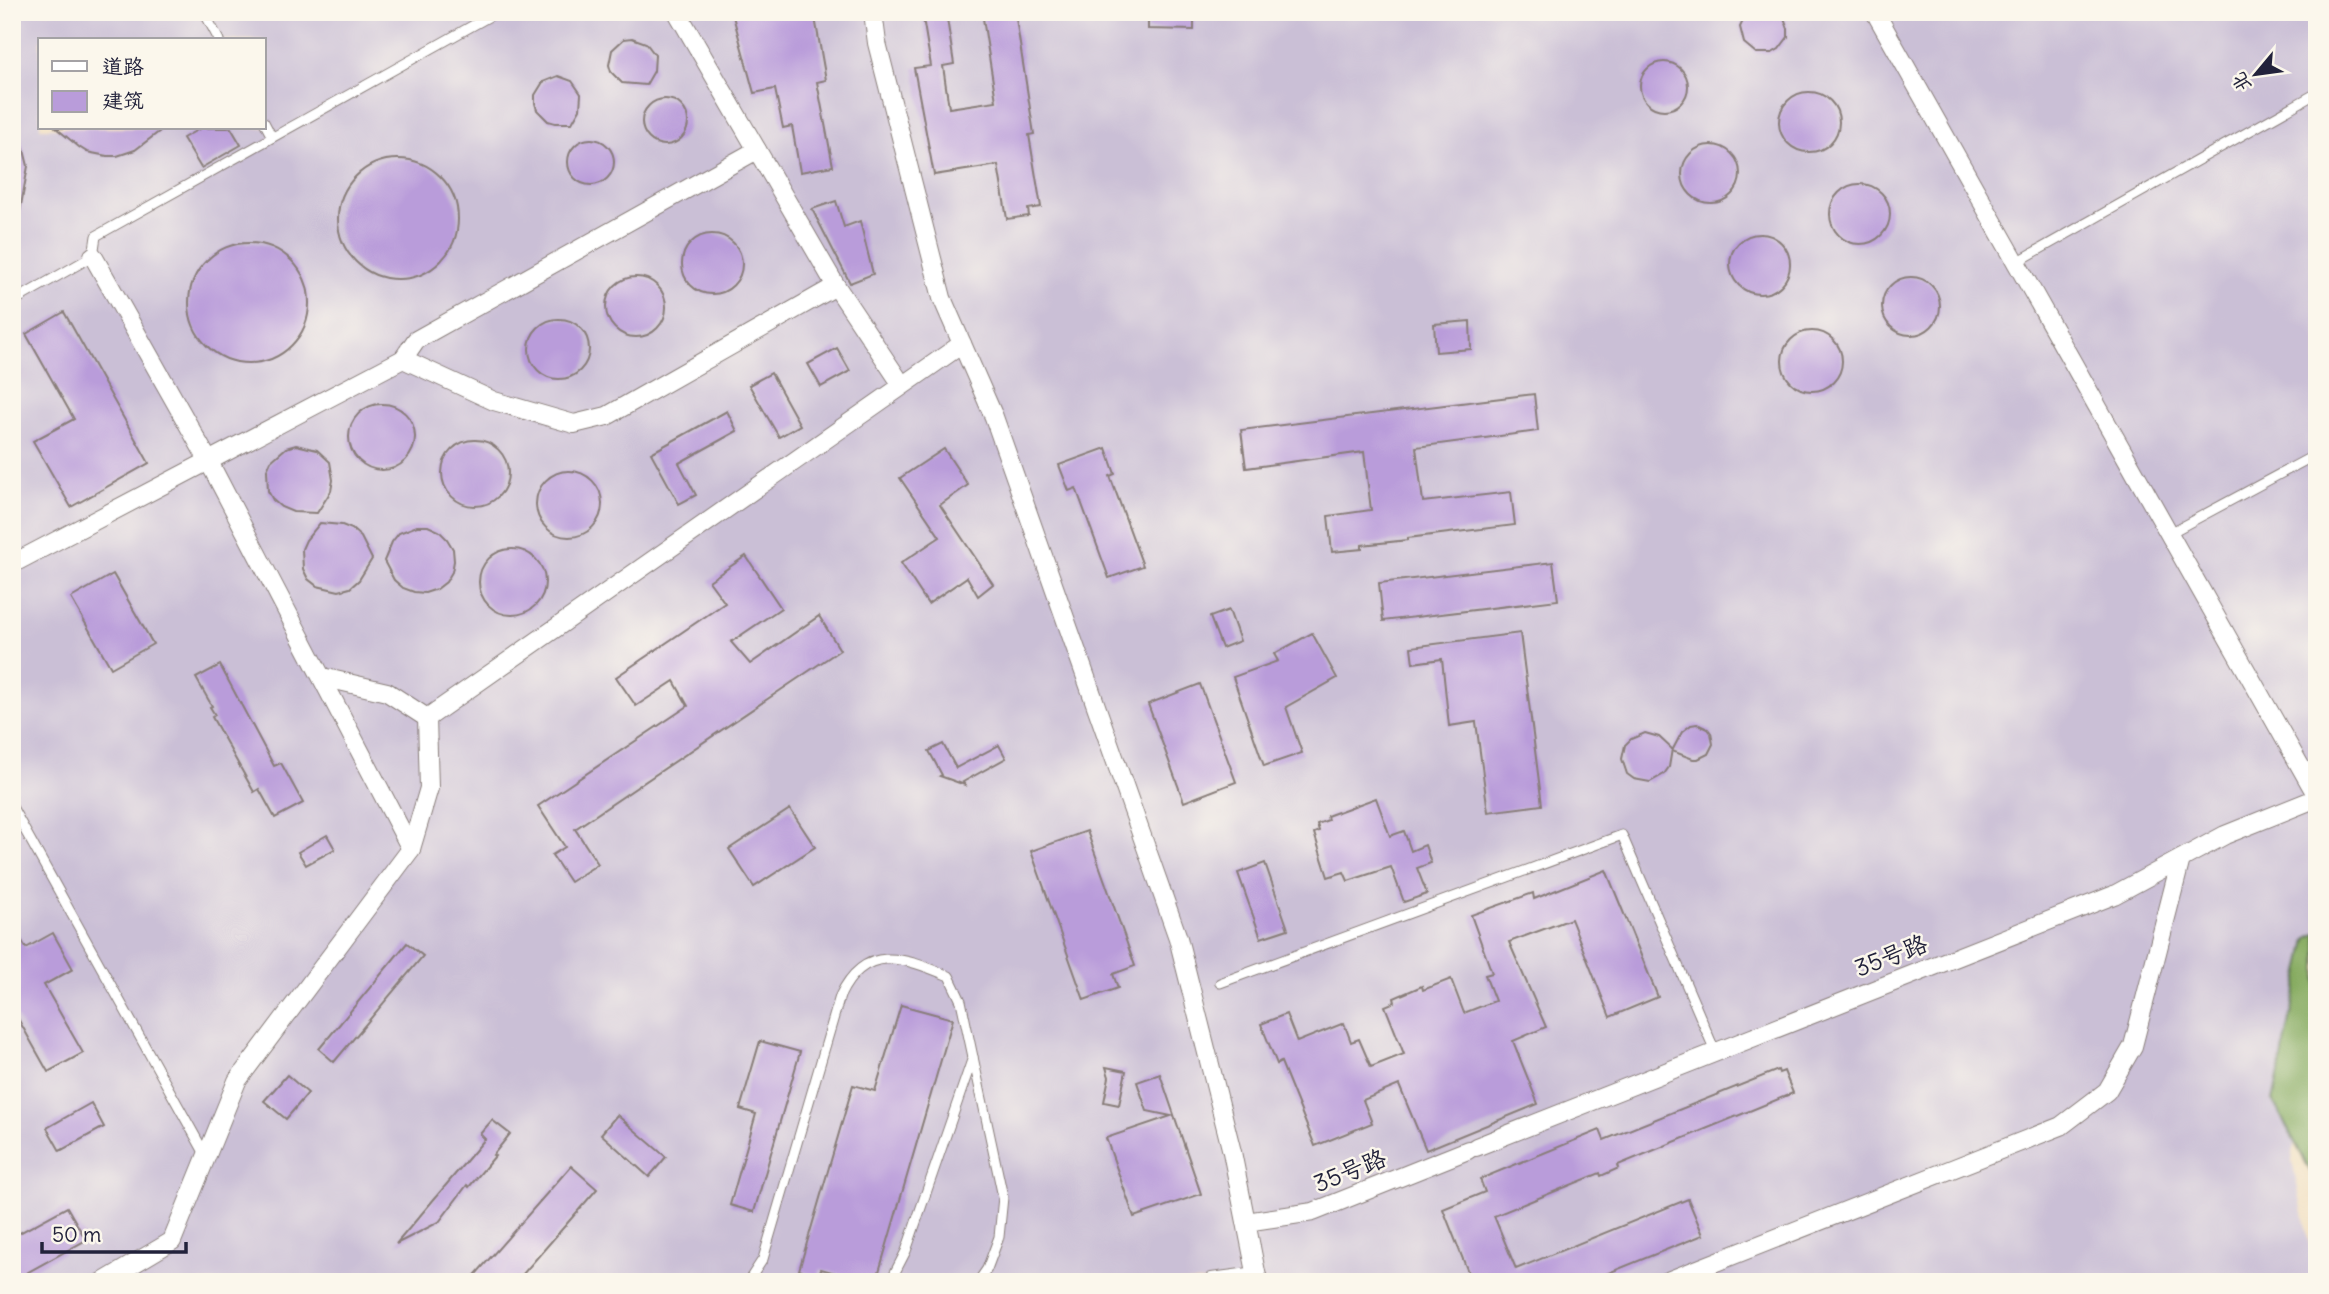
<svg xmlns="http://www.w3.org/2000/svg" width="2329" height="1294" font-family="Delius,'LXGW WenKai TC',sans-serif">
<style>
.industrial{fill:#cabfd6;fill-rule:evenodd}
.forest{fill:#86ab61;stroke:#54664e;stroke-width:2}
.building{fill:#b99cda}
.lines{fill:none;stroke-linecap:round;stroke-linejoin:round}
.service-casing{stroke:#897e7a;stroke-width:11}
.minor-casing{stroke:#897e7a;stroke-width:20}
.service{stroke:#fff;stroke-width:9}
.minor{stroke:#fff;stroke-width:18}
.labels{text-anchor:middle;stroke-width:5;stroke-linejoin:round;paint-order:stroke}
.street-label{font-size:24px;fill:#22223b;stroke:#fbf7ec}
</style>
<rect width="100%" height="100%" fill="#fbf7ec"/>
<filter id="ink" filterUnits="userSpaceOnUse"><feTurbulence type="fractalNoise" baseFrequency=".0143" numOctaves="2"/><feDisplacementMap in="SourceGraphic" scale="14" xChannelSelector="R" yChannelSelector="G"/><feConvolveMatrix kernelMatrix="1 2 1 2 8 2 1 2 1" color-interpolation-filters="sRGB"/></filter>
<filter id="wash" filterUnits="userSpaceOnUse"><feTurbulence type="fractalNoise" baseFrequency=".00686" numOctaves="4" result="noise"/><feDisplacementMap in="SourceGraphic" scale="28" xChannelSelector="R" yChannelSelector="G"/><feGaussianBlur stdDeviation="1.57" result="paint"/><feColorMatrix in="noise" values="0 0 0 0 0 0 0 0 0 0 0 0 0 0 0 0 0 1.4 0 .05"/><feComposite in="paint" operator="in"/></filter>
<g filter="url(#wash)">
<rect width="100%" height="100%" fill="#f0dbb9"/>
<path class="industrial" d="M12,12H2317V1002L2292,1160L2317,1282H12ZM40,40H264V128H40Z"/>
<path class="forest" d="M2317,933V1184L2273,1101L2307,939Z"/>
<g id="blocks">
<g class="building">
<path d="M747,12H814L826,80L817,82L833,166L800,172L792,126L783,128L775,89L754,93L733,16Z"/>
<path d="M922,12H946L954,64L943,66L949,108L996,101L982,12H1015L1034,134L1029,135L1041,207L1028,209L1029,216L1007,219L998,165L934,175L914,68L931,66Z"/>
<path d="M1148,12H1194V30L1148,29Z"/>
<path d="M1747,12H1782L1788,29V37L1779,49L1772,53H1756L1744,43L1740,27Z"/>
<path d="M632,38L646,43L655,55L654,71L646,85L622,83L611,72L609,65L612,50L624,39Z"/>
<circle cx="1664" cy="86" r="24"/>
<path d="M558,76L572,81L581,94L580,109L572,123H555L548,121L537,110L535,103V95L543,82Z"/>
<circle cx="1809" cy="122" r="30"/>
<circle cx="665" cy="122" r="23"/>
<path d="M12,122H17L28,166L19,217H12Z"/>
<path d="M56,128H164L135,150L117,156H107L87,152L79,147Z"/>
<path d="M201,128H231L241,145L201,168L183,138Z"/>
<circle cx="591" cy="162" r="23"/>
<circle cx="1711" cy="174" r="29"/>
<circle cx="398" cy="219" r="60"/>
<circle cx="1860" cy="214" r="30"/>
<path d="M836,201L844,227L860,221L873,274L850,283L812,209Z"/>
<circle cx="712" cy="264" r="30"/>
<circle cx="1760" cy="264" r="30"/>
<circle cx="249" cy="303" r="60"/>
<circle cx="1911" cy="306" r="29"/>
<circle cx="636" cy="307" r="30"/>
<path d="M64,312L149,463L71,507L33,441L74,419L26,334Z"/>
<circle cx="559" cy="349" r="30"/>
<path d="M1470,321L1471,349L1436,352L1434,324Z"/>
<circle cx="1812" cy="361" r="30"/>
<path d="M837,348L850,371L821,387L808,364Z"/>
<path d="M771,373L800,425L779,437L749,385Z"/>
<path d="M1534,394L1538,431L1416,447L1423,502L1511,492L1515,525L1408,538V540L1362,545V549L1332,552L1328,516L1371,510L1364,452L1246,468L1241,430Z"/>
<circle cx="382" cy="437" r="33"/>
<path d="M727,411L737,431L679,463L696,495L679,504L651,453Z"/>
<circle cx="475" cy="473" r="33"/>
<path d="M296,445L317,450L330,462L333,480L331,491L317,513L293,512L281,507L273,500L268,491L267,470L271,461L286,448Z"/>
<path d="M1106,448L1115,474L1110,476L1143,566L1109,578L1076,488L1069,491L1059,465Z"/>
<path d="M944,449L968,485L940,505L993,584L978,596L967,577L928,604L901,563L940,537L900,478Z"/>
<circle cx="569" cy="504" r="33"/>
<path d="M320,523L342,525L352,529L361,537L372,559L359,580L350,588L339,591L317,586L308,579L303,569L302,549L306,540Z"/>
<path d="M417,526H428L439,531L447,539L453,549L454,561L452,572L446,582L437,589L425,593L414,592L403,588L394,580L384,561L392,542L399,533Z"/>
<circle cx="512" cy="582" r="33"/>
<path d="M746,556L781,608L731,642L750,664L819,616L840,650L575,829L598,864L570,882L552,855L565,847L538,806L688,706L674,681L636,706L616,677L725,603L709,581Z"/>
<path d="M1553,562L1558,600L1383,621L1379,583Z"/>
<path d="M113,574L153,644L111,668L71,598Z"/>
<path d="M1229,610L1240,641L1222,648L1210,617Z"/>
<path d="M1312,633L1337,678L1286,707L1302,753L1264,766L1233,677L1278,661L1274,654Z"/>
<path d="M1520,633L1542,805L1488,812L1476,722L1449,726L1442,659L1413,663L1411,647Z"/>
<path d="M220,665L274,766L281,763L303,803L275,818L259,789L254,792L212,717L215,715L210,707L212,706L196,678Z"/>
<path d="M1200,684L1236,782L1184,802L1148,704Z"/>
<path d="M1697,724L1708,729L1711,733L1713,744L1708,754L1698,759H1693L1672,751L1682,732L1691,725Z"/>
<path d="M1645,733L1659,737L1672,749L1669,767L1664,774L1650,782L1634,779L1627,774L1622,759L1625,745L1631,739Z"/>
<path d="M943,744L956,768L999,745L1006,758L963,782L965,785L940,776L942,775L929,751Z"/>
<path d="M1376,798L1390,836L1404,831L1411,851L1425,845L1431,863L1417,868L1427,894L1404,902L1391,867L1348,881L1344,872L1328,877L1314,833L1319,831L1317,824L1328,820L1327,816Z"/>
<path d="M790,809L815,847L754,887L729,849Z"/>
<path d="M1087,831L1135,966L1113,974L1118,988L1084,1000L1031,851Z"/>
<path d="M327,835L335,849L306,865L298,852Z"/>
<path d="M1265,863L1288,929L1261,938L1238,873Z"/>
<path d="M1606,870L1658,997L1610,1017L1571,919L1509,942L1546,1027L1513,1041L1538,1104L1426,1150L1399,1085L1363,1100L1372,1123L1315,1146L1281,1062L1277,1064L1261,1024L1286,1014L1297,1042L1344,1023L1351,1042L1359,1039L1371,1067L1404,1054L1385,1006L1395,1002L1394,998L1422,986L1423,990L1451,979L1464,1013L1495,1001L1485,975L1492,973L1471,915L1533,893L1534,899Z"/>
<path d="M12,924L26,948L53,933L73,969L44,985L83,1053L48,1072L12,1008Z"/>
<path d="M407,943L423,956L334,1062L319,1049Z"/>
<path d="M901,1005L953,1019L876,1282H867L821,1269L818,1276L799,1270L853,1085L875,1091Z"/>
<path d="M760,1041L800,1052L754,1212L730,1205L756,1114L740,1109Z"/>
<path d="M1106,1067L1126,1071L1119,1105L1104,1102L1109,1077Z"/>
<path d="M1778,1070L1779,1073L1784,1071L1793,1093L1618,1165L1619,1168L1601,1176L1600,1173L1494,1216L1516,1269L1688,1199L1703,1235L1586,1282H1472L1443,1209L1485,1192L1480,1179L1600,1130L1604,1140Z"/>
<path d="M1160,1074L1201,1194L1134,1217L1106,1138L1171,1116L1147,1111L1137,1082Z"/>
<path d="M287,1075L308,1093L286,1119L264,1101Z"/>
<path d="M91,1103L104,1127L60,1151L47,1128Z"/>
<path d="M617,1115L666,1157L649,1177L601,1134Z"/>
<path d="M492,1120L510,1134L493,1155L495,1156L469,1187L467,1185L439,1222L396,1244L485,1139L480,1134Z"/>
<path d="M571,1166L597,1189L516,1282H469Z"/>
<path d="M67,1207L86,1240L12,1281V1237Z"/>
</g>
</g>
</g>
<g filter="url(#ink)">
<use href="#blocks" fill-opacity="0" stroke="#897e7a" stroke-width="2"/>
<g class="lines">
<g class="service-casing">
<g id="service">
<path d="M204,12L219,40"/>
<path d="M264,122L272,137"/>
<path d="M2017,262L2317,93"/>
<path d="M12,302L93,256L96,236L497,12"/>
<path d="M2170,533L2317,454"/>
<path d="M12,807L205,1154"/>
<path d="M1220,983L1622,835L1715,1051"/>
<path d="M748,1282L763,1259L840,996C865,943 903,957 949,976L961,1001L1003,1197L999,1237L987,1269L978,1282"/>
<path d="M890,1282L906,1251L973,1057"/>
</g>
</g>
<g class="minor-casing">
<g id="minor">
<path d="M677,12L836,286L902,385"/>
<path d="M873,12L877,43L942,298L994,417L1178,938L1232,1152L1258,1282"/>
<path d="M1875,12L2317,796"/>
<path d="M93,256L208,460L411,849L237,1081L172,1241L103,1282"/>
<path d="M403,359L494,401L574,424L607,416L836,286"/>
<path d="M12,564L403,359L416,340L757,150"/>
<path d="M322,677L387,692L427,718L429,788L411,849"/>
<path d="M427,718L962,344"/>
<path d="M1476,1147L2114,895L2225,835L2317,798"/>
<path d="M1246,1222L1313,1212L1468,1150"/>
<path d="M1212,1282L1257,1276"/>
<path d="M1665,1282L2061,1126L2107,1091L2133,1046L2181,859"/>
</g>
</g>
<use href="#service" class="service"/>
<use href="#minor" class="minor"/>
</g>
</g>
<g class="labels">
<g class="street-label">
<text transform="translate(1891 956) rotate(-21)" y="8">35号路</text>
<text transform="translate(1350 1171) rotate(-22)" y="8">35号路</text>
</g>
</g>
<rect width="2329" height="1294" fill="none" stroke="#fbf7ec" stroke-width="42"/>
<rect x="38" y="38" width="228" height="91" fill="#fbf7ec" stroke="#a4a2a5" stroke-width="2"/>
<rect x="52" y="61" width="35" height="10" fill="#ffffff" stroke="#a4a2a5" stroke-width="2"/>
<text x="102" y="74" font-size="21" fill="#22223b">道路</text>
<rect x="52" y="91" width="35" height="21" fill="#b99cda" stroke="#a4a2a5" stroke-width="2"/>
<text x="102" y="108" font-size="21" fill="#22223b">建筑</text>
<g transform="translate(2256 74) rotate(241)" stroke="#fbf7ec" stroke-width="5" paint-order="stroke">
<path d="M0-5L12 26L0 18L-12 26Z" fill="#22223b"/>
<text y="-10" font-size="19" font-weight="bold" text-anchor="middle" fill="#22223b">北</text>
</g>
<path d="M42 1242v10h144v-10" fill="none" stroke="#22223b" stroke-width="3.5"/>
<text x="52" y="1242" font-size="21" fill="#22223b" stroke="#fbf7ec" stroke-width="5" paint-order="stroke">50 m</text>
</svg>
